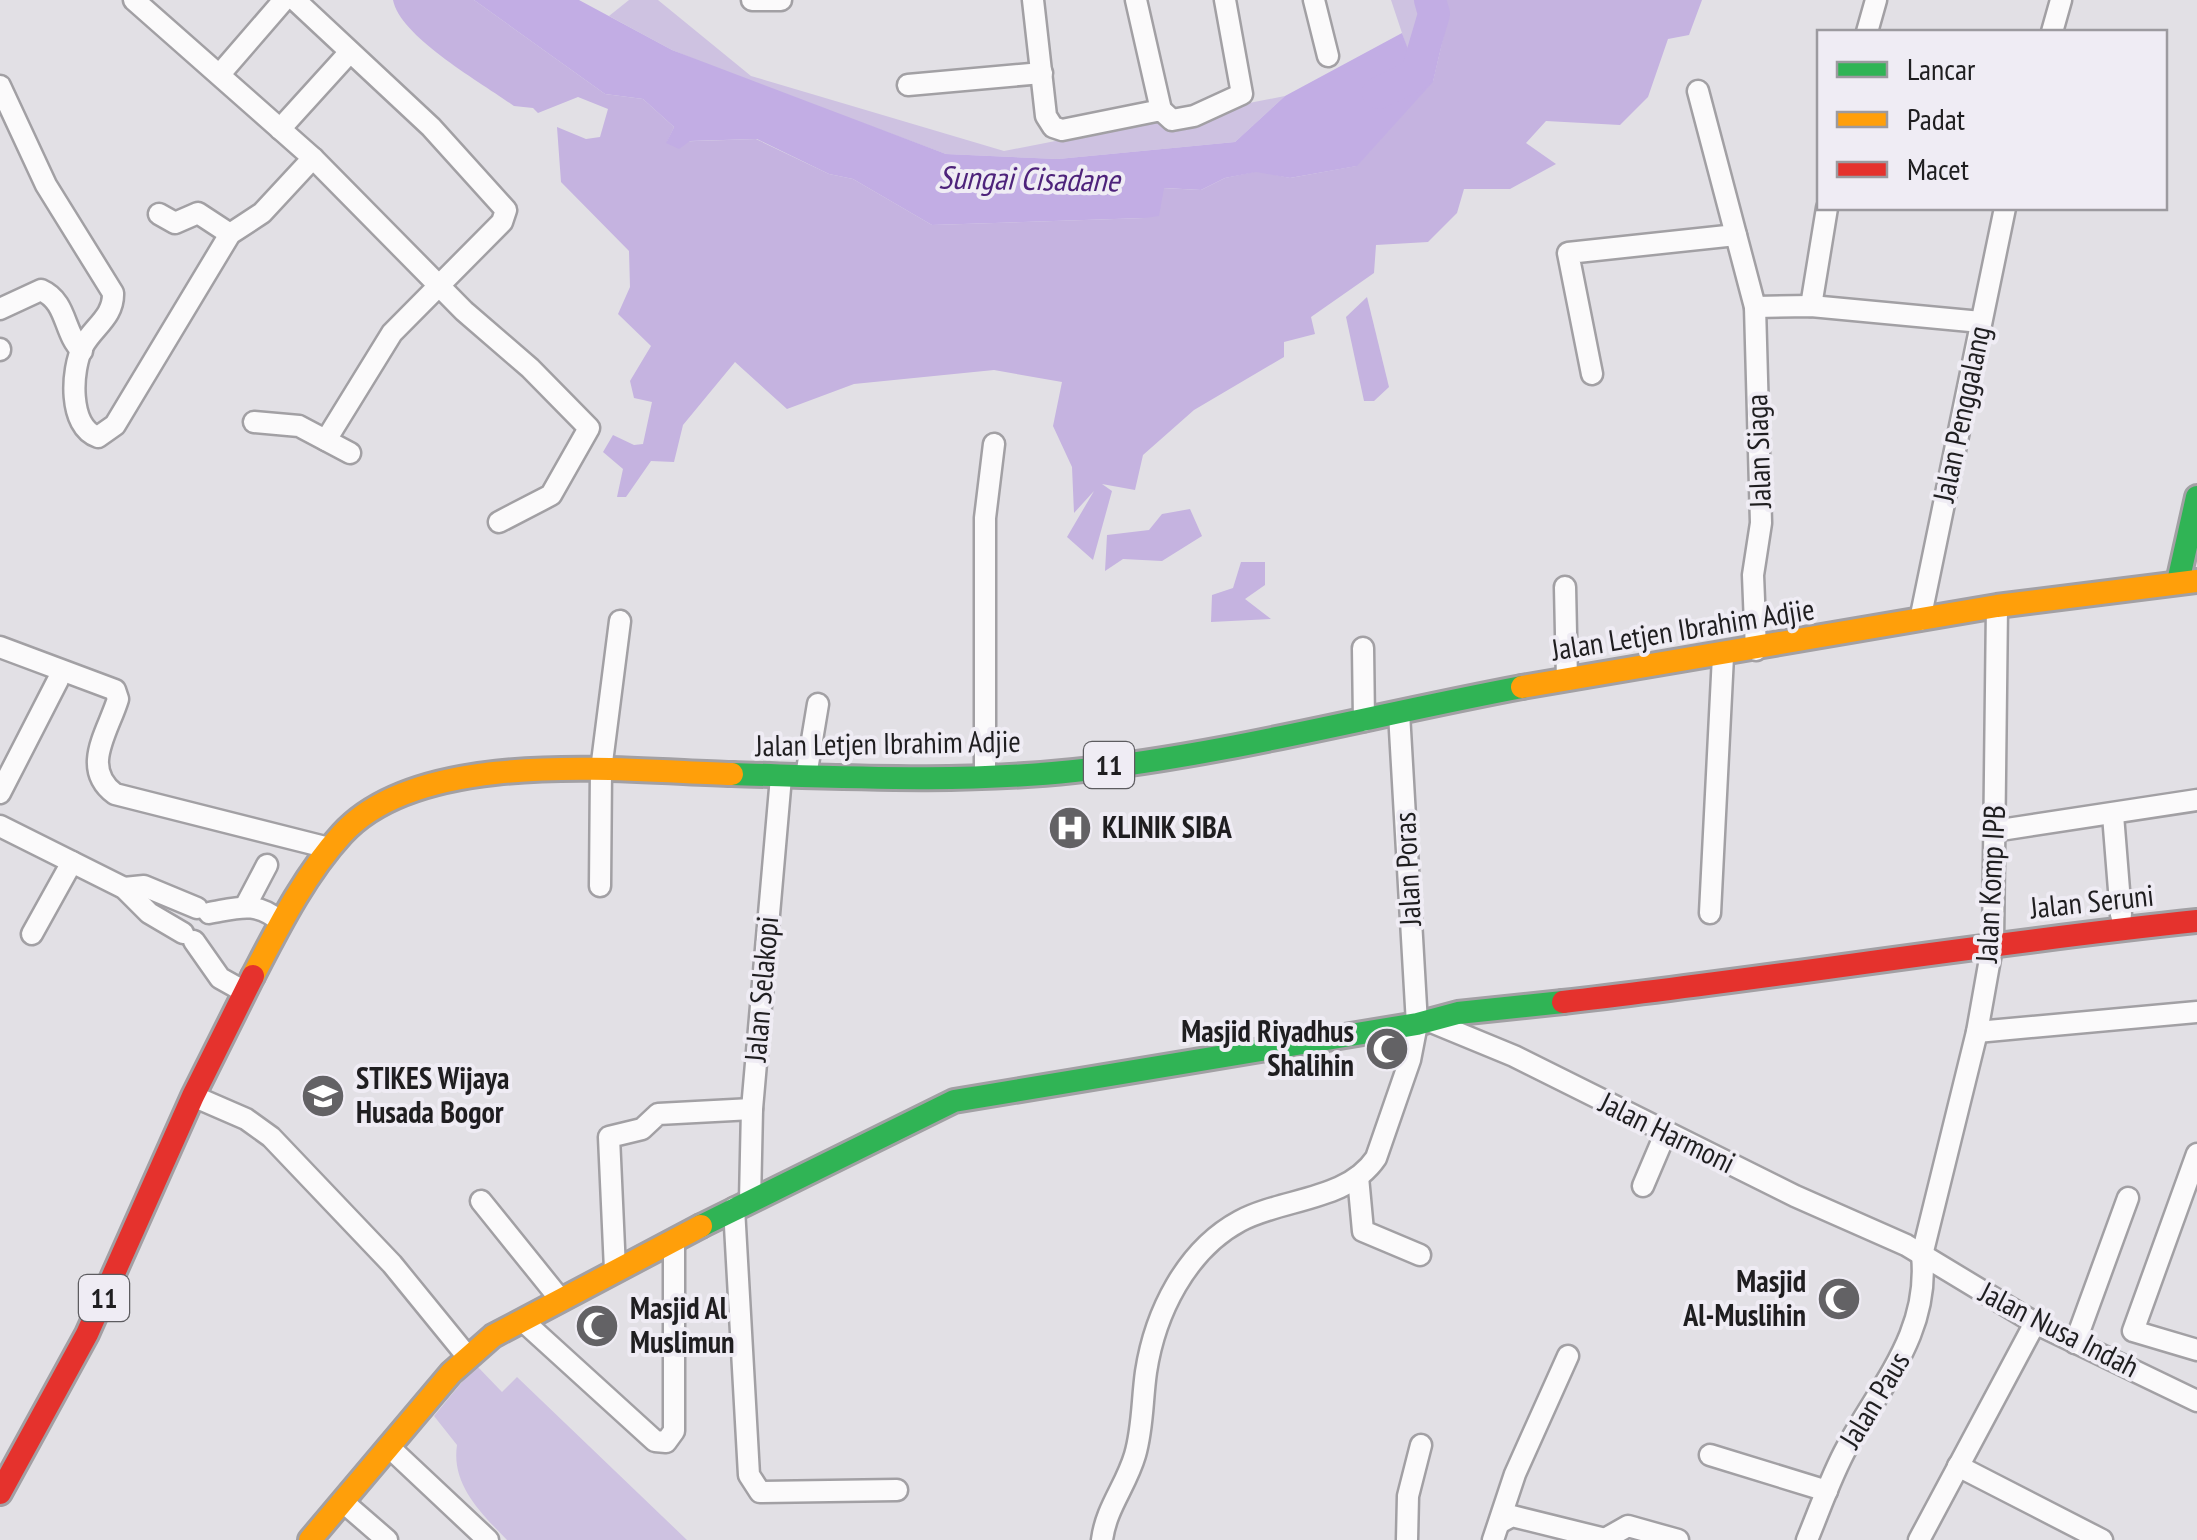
<svg xmlns="http://www.w3.org/2000/svg" width="2197" height="1540" font-family="'PT Sans Narrow',sans-serif">
<style>
.green{fill:#cec2e1}
.forest{fill:#c5b3e0}
.water{fill:#c2ade4}
.lines{fill:none;stroke-linecap:round;stroke-linejoin:round}
.river{stroke:#c2ade4;stroke-width:32}
.street-casing{stroke:#a2a0a4;stroke-width:25}
.fast-casing{stroke:#a2a0a4;stroke-width:28}
.slow-casing{stroke:#a2a0a4;stroke-width:28}
.jam-casing{stroke:#a2a0a4;stroke-width:28}
.street{stroke:#fbfafb;stroke-width:20}
.fast{stroke:#30b455;stroke-width:22}
.slow{stroke:#ff9f0a;stroke-width:22}
.jam{stroke:#e5322d;stroke-width:22}
.labels{text-anchor:middle;stroke-width:8;stroke-linejoin:round;paint-order:stroke}
.shield{fill:#efecf4;stroke:#5d5c60;stroke-width:2.5}
.shield-label{font-size:28px;font-weight:bold;fill:#1f1e20}
.street-label{font-size:30px;fill:#1f1e20;stroke:#efecf4}
.poi-label{font-size:30px;font-weight:bold;fill:#1f1e20;stroke:#efecf4;text-anchor:start}
.water-label{font-size:32px;font-style:italic;fill:#4e237b;stroke:#efecf4}
</style>
<rect width="100%" height="100%" fill="#e2e0e5"/>
<g class="green">
<path d="M629,0H658L751,76L1004,151L1285,96L1235,142L1058,159L946,154L744,79L672,50L609,16Z"/>
<path d="M1391,0H1430L1434,14L1416,75Z"/>
<path d="M476,1365L502,1392L517,1377L687,1540H507C481,1513 451,1485 457,1445L434,1416Z"/>
</g>
<g class="forest">
<path d="M393,0H474L605,94L643,99L674,127L667,142L756,139L829,174L853,179L932,225L1145,218L1163,188L1201,190L1225,178L1258,171L1290,178L1356,166L1433,81L1445,30L1439,0H1702L1689,35L1668,39L1648,97L1620,125L1546,121L1526,143L1556,164L1510,189H1464L1457,213L1428,242L1376,245L1374,273L1311,317L1315,334L1284,342V357L1194,410L1143,455L1135,490L1102,484L1112,491L1093,560L1067,537L1094,491L1074,513L1072,467L1053,426L1062,382L994,370L854,384L787,409L735,362L683,425L674,462L651,461L626,497H617L623,469L603,452L613,435L634,445L643,444L652,402L634,398L630,381L651,346L618,314L630,287L629,251L561,182L557,127L586,139L600,137L608,109L578,97L538,113L533,108L514,106C482,83 400,37 393,0Z"/>
<path d="M1367,297L1389,387L1374,401H1364L1346,317Z"/>
<path d="M1190,509L1202,536L1162,561L1123,559L1105,571L1107,535L1149,530L1162,514Z"/>
<path d="M1241,562H1265V585L1245,599L1271,619L1211,622L1212,595L1233,588Z"/>
</g>
<path class="water" d="M474,0H579L672,50L946,154L1058,159L1235,142L1285,96L1402,33L1417,73L1434,14L1430,0H1439L1445,30L1433,82L1357,166L1290,178L1256,172L1225,178L1201,190L1164,188L1159,216L1145,218L932,225L853,179L829,174L757,139L690,141L679,149L666,143L674,127L643,99L605,94Z"/>
<g class="lines">
<path class="river" d="M1378,93L1416,75L1434,14L1430,0"/>
<g class="street-casing">
<g id="street">
<path d="M134,0L313,158L464,311L530,368L589,428L551,495L499,522"/>
<path d="M295,0L431,127L506,210L502,222L392,333L326,440"/>
<path d="M752,0H781"/>
<path d="M1033,0L1046,116L1053,127L1062,130L1161,110L1172,120L1194,116L1242,94L1225,0"/>
<path d="M1136,0L1161,110"/>
<path d="M1314,0L1328,56"/>
<path d="M1867,32L1876,0"/>
<path d="M2052,32L2061,0"/>
<path d="M220,74L284,0"/>
<path d="M908,85L1042,73"/>
<path d="M0,86L46,185L113,293C114,317 93,327 83,346C71,370 68,427 98,437L115,425L230,234L262,213L313,158"/>
<path d="M1698,91L1755,307L1761,523L1753,575L1756,650"/>
<path d="M280,129L349,53"/>
<path d="M159,214L175,223L198,213L230,234"/>
<path d="M1811,306L1827,208"/>
<path d="M1755,307L1811,306L1981,322"/>
<path d="M0,309L41,290C68,302 63,333 82,351"/>
<path d="M0,349V350"/>
<path d="M1592,374L1568,253L1736,235"/>
<path d="M254,422L299,426L350,453"/>
<path d="M1565,587L1567,680"/>
<path d="M1920,620L2005,208"/>
<path d="M0,647L115,690L118,699C108,732 80,768 115,794L329,848"/>
<path d="M1363,648L1364,721"/>
<path d="M985,775V518L994,444"/>
<path d="M806,776L818,704"/>
<path d="M0,793L58,680"/>
<path d="M2113,815L2121,915"/>
<path d="M0,826L124,888L149,913L183,933"/>
<path d="M1994,831L2197,800"/>
<path d="M600,886L601,770L620,621"/>
<path d="M124,888L144,886L197,908"/>
<path d="M246,905L267,865"/>
<path d="M209,913C238,908 256,900 281,922"/>
<path d="M1710,913L1723,656"/>
<path d="M32,934L72,862"/>
<path d="M194,941L220,978L245,992"/>
<path d="M1429,1021L1514,1056L1795,1196L1906,1245L2035,1323L2197,1401"/>
<path d="M1977,1032L2197,1012"/>
<path d="M193,1096L246,1119L271,1137L392,1264L467,1356"/>
<path d="M2197,1154L2133,1331L2197,1350"/>
<path d="M1358,1177L1363,1231L1420,1255"/>
<path d="M1643,1186L1666,1132"/>
<path d="M481,1201L560,1299"/>
<path d="M750,1201L752,1109L781,777"/>
<path d="M734,1208L749,1475L760,1492L897,1490"/>
<path d="M615,1270L609,1137L642,1129L658,1114L752,1109"/>
<path d="M522,1320L655,1441L666,1442L674,1431V1240"/>
<path d="M2075,1343L2128,1198"/>
<path d="M389,1447L488,1540"/>
<path d="M1710,1455L1827,1491"/>
<path d="M1958,1466L2102,1540"/>
<path d="M342,1501L387,1540"/>
<path d="M1501,1522L1512,1516L1605,1539L1628,1526L1678,1540"/>
<path d="M1102,1540C1106,1508 1126,1486 1135,1455C1143,1428 1142,1400 1146,1372C1155,1313 1186,1250 1240,1221C1283,1198 1347,1201 1376,1158L1410,1060L1417,1024L1399,713"/>
<path d="M1407,1540L1408,1496L1421,1445"/>
<path d="M1493,1540L1515,1474L1568,1356"/>
<path d="M1807,1540C1820,1509 1831,1476 1847,1447C1882,1383 1930,1332 1922,1255L1977,1032L1993,942L1997,606"/>
<path d="M1919,1540L2035,1323"/>
</g>
</g>
<g class="fast-casing">
<g id="fast">
<path d="M2178,582L2197,497"/>
<path d="M732,774C845,777 961,783 1074,771C1225,755 1373,715 1522,687"/>
<path d="M701,1226L954,1101L1417,1024L1458,1013L1563,1002"/>
</g>
</g>
<g class="slow-casing">
<g id="slow">
<path d="M1522,687L1997,606L2197,581"/>
<path d="M253,976C278,928 305,874 342,834C421,747 624,771 732,774"/>
<path d="M310,1540L451,1373L493,1336L701,1226"/>
</g>
</g>
<g class="jam-casing">
<g id="jam">
<path d="M1563,1002C1775,978 1985,943 2197,921"/>
<path d="M0,1493L87,1334L193,1096L253,976"/>
</g>
</g>
<use href="#street" class="street"/>
<use href="#fast" class="fast"/>
<use href="#slow" class="slow"/>
<use href="#jam" class="jam"/>
</g>
<defs>
<g id="hospital-disc" transform="scale(2.25)"><circle r="9.5" fill="#636265" stroke="#efecf4"/><path d="M-5-5h3v3.5h4V-5h3V5h-3V1.5h-4V5h-3Z" fill="#fff"/></g>
<g id="mosque-disc" transform="scale(2.25)"><circle r="9.5" fill="#636265" stroke="#efecf4"/><path d="M3.5-4.9A6 6 0 1 0 3.5 4.9A5 5 0 1 1 3.5-4.9Z" fill="#fff"/></g>
<g id="university-disc" transform="scale(2.25)"><circle r="9.5" fill="#636265" stroke="#efecf4"/><path d="M0-5L7-2L0 1L-7-2ZM-4 1L0 2.5L4 1V4Q0 6-4 4Z" fill="#fff"/></g>
</defs>
<g fill-rule="evenodd">
<use href="#hospital-disc" x="1070" y="828"/>
<use href="#mosque-disc" x="1387" y="1049"/>
<use href="#university-disc" x="323" y="1096"/>
<use href="#mosque-disc" x="1839" y="1299"/>
<use href="#mosque-disc" x="597" y="1326"/>
</g>
<g class="labels">
<g class="shield">
<rect x="1084" y="742" width="50" height="46" rx="8"/>
<rect x="79" y="1275" width="50" height="46" rx="8"/>
</g>
<g class="shield-label">
<text x="1109" y="775">11</text>
<text x="104" y="1308">11</text>
</g>
<g class="street-label">
<text transform="translate(1962 414) rotate(-78)" y="10">Jalan Penggalang</text>
<text transform="translate(1759 451) rotate(-92)" y="10">Jalan Siaga</text>
<text transform="translate(1683 630) rotate(-9)" y="10">Jalan Letjen Ibrahim Adjie</text>
<text transform="translate(888 744) rotate(-1)" y="10">Jalan Letjen Ibrahim Adjie</text>
<text transform="translate(1408 869) rotate(-93)" y="10">Jalan Poras</text>
<text transform="translate(1991 884) rotate(-87)" y="10">Jalan Komp IPB</text>
<text transform="translate(2092 902) rotate(-6)" y="10">Jalan Seruni</text>
<text transform="translate(762 989) rotate(-85)" y="10">Jalan Selakopi</text>
<text transform="translate(1667 1133) rotate(26)" y="10">Jalan Harmoni</text>
<text transform="translate(2059 1330) rotate(27)" y="10">Jalan Nusa Indah</text>
<text transform="translate(1875 1400) rotate(-59)" y="10">Jalan Paus</text>
</g>
<g class="poi-label">
<text x="1102" y="838">KLINIK SIBA</text>
<text x="1354" y="1042" text-anchor="end">Masjid Riyadhus<tspan x="1354" dy="34">Shalihin</tspan></text>
<text x="356" y="1089">STIKES Wijaya<tspan x="356" dy="34">Husada Bogor</tspan></text>
<text x="1806" y="1292" text-anchor="end">Masjid<tspan x="1806" dy="34">Al-Muslihin</tspan></text>
<text x="630" y="1319">Masjid Al<tspan x="630" dy="34">Muslimun</tspan></text>
</g>
<g class="water-label">
<text transform="translate(1029 179) rotate(1)" y="11">Sungai Cisadane</text>
</g>
</g>
<rect x="1817" y="30" width="350" height="180" fill="#efecf4" stroke="#9c9a9f" stroke-width="2.5"/>
<rect x="1837" y="62" width="50" height="15" fill="#30b455" stroke="#9c9a9f" stroke-width="2.5"/>
<text x="1907" y="80" font-size="30" fill="#1f1e20">Lancar</text>
<rect x="1837" y="112" width="50" height="15" fill="#ff9f0a" stroke="#9c9a9f" stroke-width="2.5"/>
<text x="1907" y="130" font-size="30" fill="#1f1e20">Padat</text>
<rect x="1837" y="162" width="50" height="15" fill="#e5322d" stroke="#9c9a9f" stroke-width="2.5"/>
<text x="1907" y="180" font-size="30" fill="#1f1e20">Macet</text>
</svg>
